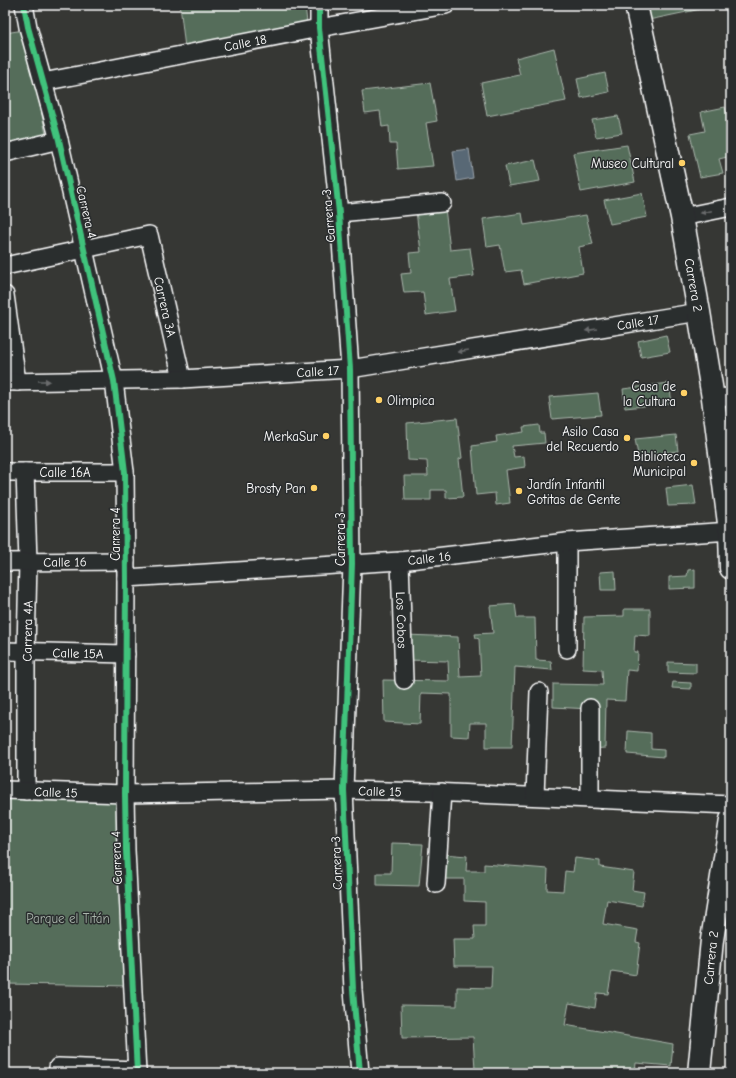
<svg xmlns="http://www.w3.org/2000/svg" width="736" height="1078" font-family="'Comic Neue',sans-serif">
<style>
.green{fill:#546d5a;stroke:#aab6ac}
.water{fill:#586774;stroke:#9ba4ac}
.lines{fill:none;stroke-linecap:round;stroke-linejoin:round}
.minor-casing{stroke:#fff;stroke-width:20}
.major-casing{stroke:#fff;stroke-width:25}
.minor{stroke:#2a2d2e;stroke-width:17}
.major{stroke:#2a2d2e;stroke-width:22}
.cycleway-casing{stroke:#2a2d2e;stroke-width:8}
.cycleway{stroke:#40c37c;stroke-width:6}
.oneway{fill:#6a6c6d}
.poi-dot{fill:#ffd166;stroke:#2a2d2e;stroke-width:1.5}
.labels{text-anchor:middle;stroke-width:3;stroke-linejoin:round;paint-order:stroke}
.street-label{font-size:13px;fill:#fff;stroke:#2a2d2e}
.poi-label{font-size:13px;fill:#fff;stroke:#2a2d2e;text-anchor:end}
.park-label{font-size:13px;fill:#aab6ac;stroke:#2a2d2e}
</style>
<rect width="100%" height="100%" fill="#363734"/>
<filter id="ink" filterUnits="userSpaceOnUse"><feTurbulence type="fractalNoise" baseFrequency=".025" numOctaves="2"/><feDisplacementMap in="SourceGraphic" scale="8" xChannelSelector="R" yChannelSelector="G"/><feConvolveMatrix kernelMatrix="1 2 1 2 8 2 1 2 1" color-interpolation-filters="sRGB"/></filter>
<g filter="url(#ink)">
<g class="green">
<path d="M180,5H305L307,23L185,48Z"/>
<path d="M636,5H720L639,22Z"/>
<path d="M24,30L47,139L5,148V33Z"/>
<path d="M554,48L566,101L487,116L481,83L520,75L516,58Z"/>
<path d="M605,73L609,92L581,98L577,79Z"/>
<path d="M430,83L437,121L426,123L433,166L398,169L396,144H390L389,126L382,127L380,111L365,113L362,91Z"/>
<path d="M725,107L731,131V156L719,159L723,173L700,177L690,134L705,131L701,112Z"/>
<path d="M618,116L622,133L596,137L592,120Z"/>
<path d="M627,145L635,182L581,192L573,153Z"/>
<path d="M535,160L540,181L509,186L505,166Z"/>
<path d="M642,193L647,217L610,224L604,200Z"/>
<path d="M445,208L450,250L470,248L474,276L450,279L455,311L426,315L423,292L404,293L401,274L411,273L409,253L421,252L416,211Z"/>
<path d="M522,213L524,225L586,215L593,244L579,247L583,273L524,284L521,270L505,272L500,245L487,247L483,219Z"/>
<path d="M666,335L670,352L641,357L638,341Z"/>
<path d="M669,383L672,403L625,408L623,389Z"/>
<path d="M598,393L601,415L552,419L549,397Z"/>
<path d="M457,418L462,458L459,459L463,497L446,498V490H431V500H405L404,476H428L427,461L408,460L407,423Z"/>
<path d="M539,425L540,433H544L545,443L512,446L514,457L524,456L525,467L506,470L510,503L496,505L495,493L476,495L472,446L497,442L496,436L524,432L523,427Z"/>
<path d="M676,435L678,451L638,455L635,439Z"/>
<path d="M693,485L696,505L668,506L666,488Z"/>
<path d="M695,569V588L669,589V577L687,576L688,570Z"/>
<path d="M615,571L616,590H601L600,572Z"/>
<path d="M515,604L517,618H535L536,660L551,661L552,670L515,667L512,747H486V723H470L469,737L451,736V694L421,693L420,724L384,722L383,680L449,681L448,661L407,660L406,635L458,637L460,677L481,676L479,639L476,638L475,634L493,633L490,606Z"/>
<path d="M624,609H650V636L635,635L634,652H638L637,671L627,670L625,701L606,700L605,748L590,749V709L553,707V684L603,685L602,670L583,669L584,617L624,616Z"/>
<path d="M668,662L696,663V673L668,672Z"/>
<path d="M673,682L691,683V689L672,688Z"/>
<path d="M628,731L651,733V749L664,750V757L627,754Z"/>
<path d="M5,792L125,794L133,986L5,984Z"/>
<path d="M392,843L423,844L419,886L377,885V873H391Z"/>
<path d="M443,854L467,856L466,871H484V864L548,869L547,890L563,891L565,871L573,872L575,858L600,861V867L634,872L632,890L644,892L642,906L607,900L603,924L638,930L636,942L640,943L636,975L612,971L608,994L597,993L595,1008L569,1003L565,1025L673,1044L671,1066L636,1063L635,1073H567L512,1070V1073H436V1070H475L473,1037L402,1038L401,1005L457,1006V987L491,988L492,966H454L453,939H475L474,926H485V902L464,901V879H441Z"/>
</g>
<path class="water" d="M469,149L473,178L457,181L453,151Z"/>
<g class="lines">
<g class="minor-casing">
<g id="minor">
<path d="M24,5L28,27L59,140L114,381L125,472L126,578L125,794L126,850L137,1073"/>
<path d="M319,5V28L339,213L350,369L352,564L344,790L353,990L360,1073"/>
<path id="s1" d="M43,82L319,28L446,5"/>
<path d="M5,153L59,140"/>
<path d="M339,213L442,203"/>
<path d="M682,217L731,207"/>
<path id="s2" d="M5,266L149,235L182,379"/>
<path d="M5,295L17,382"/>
<path id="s3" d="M5,382L182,379L350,369L699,312"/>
<path d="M713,398L731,397"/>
<path id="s4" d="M5,472H125"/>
<path d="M25,472L28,561L26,651V791"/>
<path d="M567,542V649"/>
<path id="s5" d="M400,561L404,680"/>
<path id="s6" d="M5,562L126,561"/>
<path id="s7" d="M126,578L400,561L567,542L731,531"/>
<path id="s8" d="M5,651L126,654"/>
<path id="s9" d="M5,790L125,794L344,790L431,792L731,805"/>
<path d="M535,796L539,692"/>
<path d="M590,799V708"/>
<path d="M436,884L442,792"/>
<path d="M58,1073V1067L137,1070"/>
</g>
</g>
<g class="major-casing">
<g id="major">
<path id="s10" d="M636,5L682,217L699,312L713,398L730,531L731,568"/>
<path id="s11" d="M699,1073L712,940L731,820"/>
</g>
</g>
<use href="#minor" class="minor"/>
<use href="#major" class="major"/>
<g class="cycleway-casing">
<g id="cycleway">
<path d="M24,5L28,27L59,140L114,381L125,472L126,578L125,794L126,850L137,1073"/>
<path d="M319,5V28L339,213L350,369L352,564L344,790L353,990L360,1073"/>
</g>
</g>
<use href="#cycleway" class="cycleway"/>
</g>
<defs><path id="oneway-solid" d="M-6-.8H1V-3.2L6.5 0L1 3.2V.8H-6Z"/></defs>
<g class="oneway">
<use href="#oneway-solid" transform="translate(706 212) rotate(168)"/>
<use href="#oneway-solid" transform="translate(591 330) rotate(171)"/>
<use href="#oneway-solid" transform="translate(463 351) rotate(171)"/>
<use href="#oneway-solid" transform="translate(44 381)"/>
</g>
</g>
<g class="poi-dot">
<circle cx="682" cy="163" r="4"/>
<circle cx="684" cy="393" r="4"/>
<circle cx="379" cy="400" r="4"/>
<circle cx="326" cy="436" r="4"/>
<circle cx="627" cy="438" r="4"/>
<circle cx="694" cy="463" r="4"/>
<circle cx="314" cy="488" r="4"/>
<circle cx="519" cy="491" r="4"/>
</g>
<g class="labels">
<g class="street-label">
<text dy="5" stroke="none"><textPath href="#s1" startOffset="206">Calle 18</textPath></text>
<text transform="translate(87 212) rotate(77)" y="5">Carrera 4</text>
<text transform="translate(328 216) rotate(-95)" y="5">Carrera 3</text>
<text dy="5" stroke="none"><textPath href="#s10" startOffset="286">Carrera 2</textPath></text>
<text dy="5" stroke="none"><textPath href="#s2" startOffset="221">Carrera 3A</textPath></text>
<text dy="5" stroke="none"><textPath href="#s3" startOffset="637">Calle 17</textPath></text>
<text dy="5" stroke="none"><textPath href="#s3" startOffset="313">Calle 17</textPath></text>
<text dy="5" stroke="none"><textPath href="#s4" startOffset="60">Calle 16A</textPath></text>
<text transform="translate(115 534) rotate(-90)" y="5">Carrera 4</text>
<text transform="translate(340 539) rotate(-90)" y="5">Carrera 3</text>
<text dy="5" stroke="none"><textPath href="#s7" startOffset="304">Calle 16</textPath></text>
<text dy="5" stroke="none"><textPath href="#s6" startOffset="60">Calle 16</textPath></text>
<text dy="5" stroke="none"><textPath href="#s5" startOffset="59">Los Cobos</textPath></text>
<text transform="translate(27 631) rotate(-89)" y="5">Carrera 4A</text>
<text dy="5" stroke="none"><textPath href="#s8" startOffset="73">Calle 15A</textPath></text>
<text dy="5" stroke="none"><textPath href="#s9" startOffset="375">Calle 15</textPath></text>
<text dy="5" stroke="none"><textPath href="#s9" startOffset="51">Calle 15</textPath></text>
<text transform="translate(116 858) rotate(-92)" y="5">Carrera 4</text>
<text transform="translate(336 863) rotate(-92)" y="5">Carrera 3</text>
<text dy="5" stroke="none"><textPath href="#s11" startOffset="116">Carrera 2</textPath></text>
</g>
<g class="poi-label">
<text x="674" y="168">Museo Cultural</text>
<text x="676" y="391">Casa de<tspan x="676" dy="15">la Cultura</tspan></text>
<text x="387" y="405" text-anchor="start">Olimpica</text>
<text x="619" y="436">Asilo Casa<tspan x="619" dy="15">del Recuerdo</tspan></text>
<text x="318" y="441">MerkaSur</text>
<text x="686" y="461">Biblioteca<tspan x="686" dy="15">Municipal</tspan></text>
<text x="527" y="489" text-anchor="start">Jardín Infantil<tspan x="527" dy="15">Gotitas de Gente</tspan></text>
<text x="306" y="493">Brosty Pan</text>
</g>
<g class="park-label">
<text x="68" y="923">Parque el Titán</text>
</g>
</g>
<rect width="736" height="1078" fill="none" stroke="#2a2d2e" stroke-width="20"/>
<rect x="10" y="10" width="716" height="1058" fill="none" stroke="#fff" stroke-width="1.5" filter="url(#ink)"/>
</svg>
